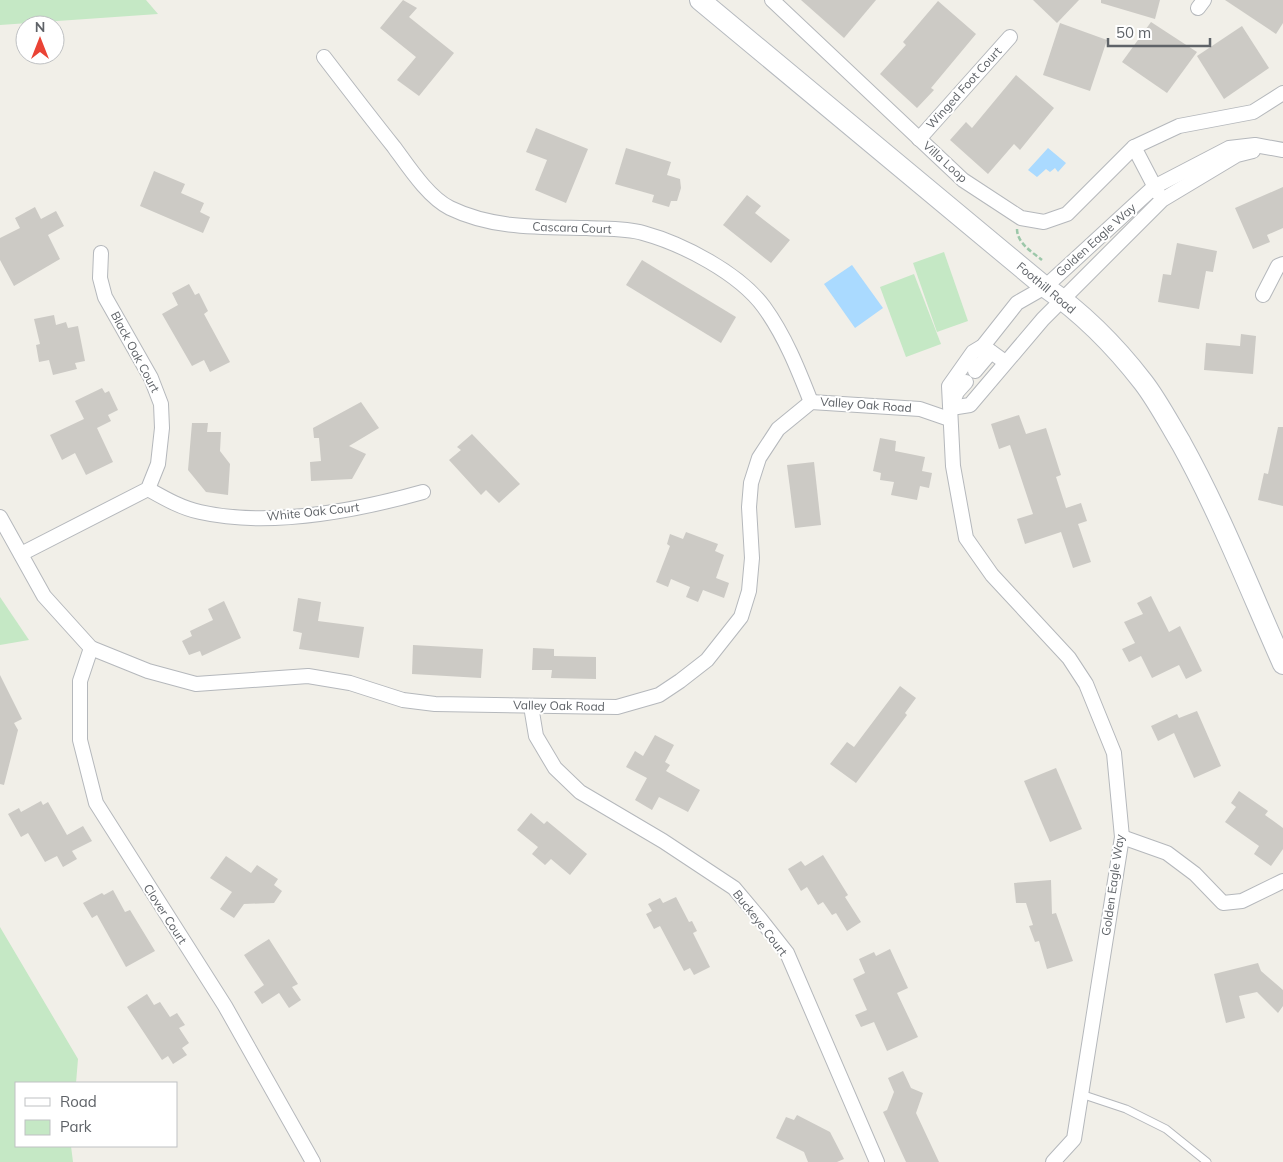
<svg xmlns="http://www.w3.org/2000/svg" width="1283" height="1162" font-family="Mulish,sans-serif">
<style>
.green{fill:#c5e8c5}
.water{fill:#aadaff}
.building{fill:#cccac5}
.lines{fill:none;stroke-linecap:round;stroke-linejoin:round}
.lane-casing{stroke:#b5b8bc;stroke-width:9}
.street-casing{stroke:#b5b8bc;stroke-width:16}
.secondary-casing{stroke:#b6babf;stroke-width:22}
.path{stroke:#9cc7a9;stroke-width:2.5;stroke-dasharray:5 2.5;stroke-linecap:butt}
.lane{stroke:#fff;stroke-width:7}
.street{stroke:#fff;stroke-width:14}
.secondary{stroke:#fff;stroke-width:20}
.labels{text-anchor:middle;stroke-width:4;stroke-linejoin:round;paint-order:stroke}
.street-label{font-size:12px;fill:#5f6368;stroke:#fff}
</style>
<rect width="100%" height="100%" fill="#f1efe8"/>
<g class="green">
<path d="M0,0H146L158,14L0,25Z"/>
<path d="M944,252L968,321L937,332L913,263Z"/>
<path d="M914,274L941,344L906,357L880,287Z"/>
<path d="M0,597L29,640L0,645Z"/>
<path d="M0,927L78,1059L76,1083H16V1146H71L73,1162H0Z"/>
</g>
<g class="water">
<path d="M1048,148L1066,163L1058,172L1055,168L1050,172L1046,169L1037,177L1028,170Z"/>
<path d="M852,265L883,308L855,328L824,284Z"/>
</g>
<g class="building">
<path d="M403,0L417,8L409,17L454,53L419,96L397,80L416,57L380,28Z"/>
<path d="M801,0H876L844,38Z"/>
<path d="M1033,0H1079L1057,23Z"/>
<path d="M1101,0H1160L1155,19L1101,3Z"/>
<path d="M1225,0H1283V23L1276,34Z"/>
<path d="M938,1L976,34L931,88L934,90L917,108L880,74L906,45L903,42Z"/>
<path d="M1151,22L1197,52L1167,93L1122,62Z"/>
<path d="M1060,23L1107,40L1090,91L1043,75Z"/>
<path d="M1242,26L1269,68L1224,99L1197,56Z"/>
<path d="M1016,75L1054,108L1020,150L1014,144L988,174L950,140L966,122L972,128Z"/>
<path d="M536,128L588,149L566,203L535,190L547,160L526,152Z"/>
<path d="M626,148L671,162L667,175L680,179L681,188L677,201H671L669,207L652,202L654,195L615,184Z"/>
<path d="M154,171L185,184L181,193L204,203L200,212L210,217L203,233L140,206Z"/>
<path d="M1283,187V228L1267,235L1270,242L1253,249L1235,208Z"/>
<path d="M747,195L761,206L755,213L790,240L771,263L723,225Z"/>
<path d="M35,207L41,219L56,211L64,226L48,235L60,259L14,286L0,260V238L20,228L15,218Z"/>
<path d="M1177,243L1217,251L1213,272L1206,271L1199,309L1158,302L1163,274L1171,275Z"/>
<path d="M642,260L736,317L721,343L626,285Z"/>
<path d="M189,284L195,295L199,293L208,311L204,314L230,362L210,372L204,360L192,366L162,314L178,305L172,293Z"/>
<path d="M54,315L56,325L66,322L68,328L78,326L85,361L75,363L77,369L53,375L49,360L39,362L36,345L40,344L34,319Z"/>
<path d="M1241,334L1256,336L1253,374L1204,370L1206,343L1240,346Z"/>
<path d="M102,388L105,393L109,391L118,410L108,415L111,421L97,428L113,462L86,475L75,453L62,460L50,435L84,419L75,401Z"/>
<path d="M361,402L379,428L349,446L366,454L352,479L311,481L310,462L321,461L319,438H314L313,428Z"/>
<path d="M1019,415L1026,434L1046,428L1061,475L1056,477L1066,508L1081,503L1087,521L1078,524L1091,562L1073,568L1061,532L1025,544L1017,519L1033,514L1010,445L999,449L991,424Z"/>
<path d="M192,423H208L207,432H221L220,451L230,464L228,495L206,492L188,470Z"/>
<path d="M1278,427H1283V506L1258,500L1264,473L1268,474Z"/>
<path d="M472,434L520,484L499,503L486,490L481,495L449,460L461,450L457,447Z"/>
<path d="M880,438L896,441L895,451L925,457L922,471L932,473L929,488L920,486L917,500L891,495L894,482L880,480L881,473L873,471Z"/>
<path d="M814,462L821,525L795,528L787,465Z"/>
<path d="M686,532L718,544L715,551L724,555L716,578L729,583L724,598L703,590L698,602L686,597L690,587L671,579L668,587L656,582L670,546L667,544L670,534L683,539Z"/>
<path d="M1151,596L1169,632L1180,626L1202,671L1186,679L1179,665L1152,678L1141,656L1129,662L1122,649L1135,643L1124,622L1143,614L1137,603Z"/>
<path d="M298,598L321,602L318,621L364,627L359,658L299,649L302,633L293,631Z"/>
<path d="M224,601L241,638L202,656L200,651L189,655L182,641L192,636L190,631L213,620L208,609Z"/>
<path d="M413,645L483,649L481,678L412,674Z"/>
<path d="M533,648L554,649V656L596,657V679L551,678L552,670H532Z"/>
<path d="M0,675L22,719L14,723L18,730L4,785L0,784Z"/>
<path d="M900,686L916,698L905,713L907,715L856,783L830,764L847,742L854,747Z"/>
<path d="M1197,711L1221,766L1194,778L1174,733L1158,741L1151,726L1177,714L1179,718Z"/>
<path d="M655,735L674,745L665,762L670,765L666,771L700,790L688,812L659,797L652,810L635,800L647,778L626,767L635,751L643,756Z"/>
<path d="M1056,768L1082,829L1050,842L1024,781Z"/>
<path d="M1239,791L1268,811L1265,815L1283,828V849L1271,866L1254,854L1259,846L1225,822L1236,807L1231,803Z"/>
<path d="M41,801L43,805L48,802L67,835L83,826L92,841L72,851L77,859L63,867L57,856L45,862L28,833L21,837L8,814L19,808L21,812Z"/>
<path d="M531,813L544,824L547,821L587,854L570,875L551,859L545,865L532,854L538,847L517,830Z"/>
<path d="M823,855L848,895L845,897L861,922L847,931L836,913L832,915L823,902L818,905L807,887L801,891L788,869L801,861L805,866Z"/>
<path d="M226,856L251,873L257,865L278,879L274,885L282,891L274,903L244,904L234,918L220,909L232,892L210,878Z"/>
<path d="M1051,880L1052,914L1056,913L1073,961L1047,969L1039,941L1035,942L1029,926L1033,925L1026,903H1016L1014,883Z"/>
<path d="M113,890L125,912L130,910L155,951L126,967L97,915L92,918L83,903L102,893L104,895Z"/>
<path d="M676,897L689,922L692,921L697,931L693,933L710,967L694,975L690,968L684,971L660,926L654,929L646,914L652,911L648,904L660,898L663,903Z"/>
<path d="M269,939L298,984L292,987L301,1000L289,1008L279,993L262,1004L254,992L264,985L244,955Z"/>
<path d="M890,949L908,988L897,993L918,1037L887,1051L874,1022L861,1027L855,1015L867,1010L853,979L865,973L859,959L874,952L876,956Z"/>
<path d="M1258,963L1261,971L1283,990V1006L1278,1013L1257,992L1239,996L1245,1018L1226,1023L1214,974Z"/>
<path d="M147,994L154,1005L160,1002L170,1017L177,1013L185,1025L179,1028L189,1043L182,1048L187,1055L173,1064L168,1056L162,1060L127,1007Z"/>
<path d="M903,1071L911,1088L923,1093L916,1113L939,1162H906L883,1112L887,1110L894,1092L888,1078Z"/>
<path d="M797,1115L830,1132L844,1159L837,1162H808L804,1152L776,1138L786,1117L794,1120Z"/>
</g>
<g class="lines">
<g class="lane-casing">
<path id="lane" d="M1081,1094L1126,1109L1166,1129L1207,1162"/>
</g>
<g class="street-casing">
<g id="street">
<path d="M772,0L963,180L1021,218L1044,222L1067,214L1134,147L1179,126L1253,112L1283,93"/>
<path d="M1198,8L1204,0"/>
<path d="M324,57C347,87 370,117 394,147C408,166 428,197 450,208C493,229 540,227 587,228C605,229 626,228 643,233C683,244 739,273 764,307C785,336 798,369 811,402"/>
<path d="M919,139L1010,37"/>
<path d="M1134,147L1158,193"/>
<path d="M1263,295L1278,266L1283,264"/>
<path d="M983,346L1005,362"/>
<path d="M975,371L991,352"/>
<path d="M951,407L957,392L966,382"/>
<path d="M951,408L970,405L1043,319L1162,200L1237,155L1253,151"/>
<path d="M148,489C164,498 181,508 200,512C270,528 355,511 423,492"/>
<path d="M0,517L44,596L91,648L148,671L196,684L308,676L350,683L403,700L435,704L617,707L659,695L680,681L707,660L741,617L749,591L752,558L749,507L751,483L759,458L778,429L811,402L920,409L949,419"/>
<path d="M21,554L148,489L158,464L162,428L161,404L151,378L105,297L100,278L101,253"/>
<path d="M91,648L80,681V740L96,803L225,1006L313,1162"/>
<path d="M531,706L536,736L555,768L580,792L663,841L734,888L761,920L787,953L877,1162"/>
<path d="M1122,837L1167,853L1195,874L1223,903L1242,901L1283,881"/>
<path d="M1053,1162L1074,1139L1122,837L1114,753L1086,684L1069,658L992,575L966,538L953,466L949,386L973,352L983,346L1017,303L1045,287L1154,187L1229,148L1255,145L1283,150"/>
</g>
</g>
<g class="secondary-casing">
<path id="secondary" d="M700,0L1045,287C1081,312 1116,347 1143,382C1157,400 1169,423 1181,443C1220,513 1250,590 1283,664"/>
</g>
<path class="path" d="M1017,229C1017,243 1032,252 1042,260"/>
<use href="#lane" class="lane"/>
<use href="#street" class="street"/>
<use href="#secondary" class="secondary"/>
</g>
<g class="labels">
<g class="street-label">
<text transform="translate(964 88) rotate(-48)" y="4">Winged Foot Court</text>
<text transform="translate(945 162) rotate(42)" y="4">Villa Loop</text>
<text transform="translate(572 228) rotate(2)" y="4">Cascara Court</text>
<text transform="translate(1096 240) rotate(-42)" y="4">Golden Eagle Way</text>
<text transform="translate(1046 288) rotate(40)" y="4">Foothill Road</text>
<text transform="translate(135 352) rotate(62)" y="4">Black Oak Court</text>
<text transform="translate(866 405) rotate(4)" y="4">Valley Oak Road</text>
<text transform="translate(313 512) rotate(-6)" y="4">White Oak Court</text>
<text transform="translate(559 706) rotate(1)" y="4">Valley Oak Road</text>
<text transform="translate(1113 885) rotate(-82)" y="4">Golden Eagle Way</text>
<text transform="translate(165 914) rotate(57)" y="4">Clover Court</text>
<text transform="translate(760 923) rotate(52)" y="4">Buckeye Court</text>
</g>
</g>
<rect x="15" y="1082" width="162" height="65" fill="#ffffff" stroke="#bfc1c3"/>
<rect x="25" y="1098" width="25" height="8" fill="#ffffff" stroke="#bfc1c3"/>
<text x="60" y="1107" font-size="15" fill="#5f6368">Road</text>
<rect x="25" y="1120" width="25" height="15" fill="#c5e8c5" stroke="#bfc1c3"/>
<text x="60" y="1132" font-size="15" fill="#5f6368">Park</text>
<g transform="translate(40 40)"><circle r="24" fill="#ffffff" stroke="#bfc1c3"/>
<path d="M0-4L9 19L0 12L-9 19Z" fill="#ea4335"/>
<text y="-8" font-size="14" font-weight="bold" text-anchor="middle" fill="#5f6368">N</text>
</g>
<path d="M1108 38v8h102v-8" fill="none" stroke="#5f6368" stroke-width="2.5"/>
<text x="1116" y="38" font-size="15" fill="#5f6368" stroke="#ffffff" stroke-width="4" paint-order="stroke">50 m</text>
</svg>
